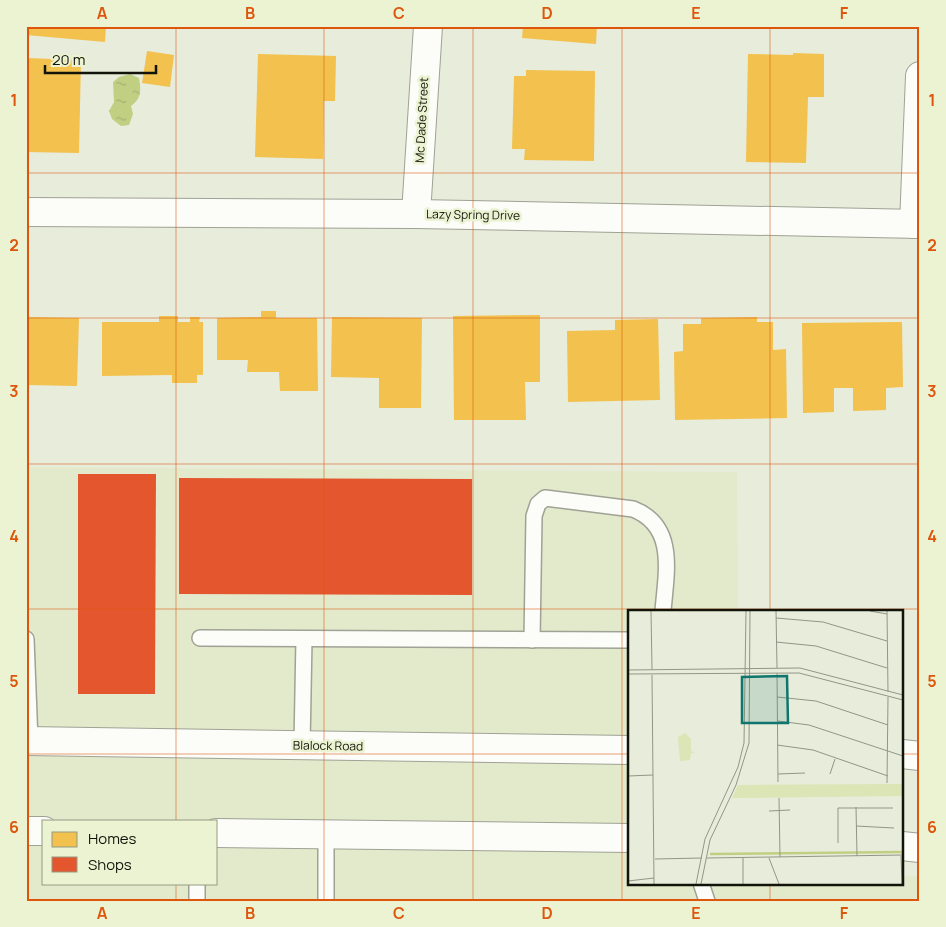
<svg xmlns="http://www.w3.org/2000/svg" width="946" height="927" font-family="Manrope,sans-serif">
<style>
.built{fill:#e3eacc;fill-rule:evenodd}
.water{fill:url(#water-ripples)}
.homes{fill:#f2c14e}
.shops{fill:#e4572e}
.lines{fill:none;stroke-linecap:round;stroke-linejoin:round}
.lane-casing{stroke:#9fa294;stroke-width:18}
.street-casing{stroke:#9fa294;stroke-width:30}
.secondary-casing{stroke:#9fa294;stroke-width:30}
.lane{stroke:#fcfcf9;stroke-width:15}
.street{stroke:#fcfcf9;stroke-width:28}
.secondary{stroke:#fcfcf9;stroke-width:28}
.grid{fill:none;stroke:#dd560c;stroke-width:1;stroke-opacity:0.55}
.labels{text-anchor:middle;stroke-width:5;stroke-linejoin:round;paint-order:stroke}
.street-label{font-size:12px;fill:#121409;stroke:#ebf3d3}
.inset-river{fill:none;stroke:#c1cf83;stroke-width:2.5}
.inset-road{fill:none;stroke:#929686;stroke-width:1}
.view{fill:#0f766e;fill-opacity:0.15;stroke:#0f766e;stroke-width:2.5}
.inset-edge{fill:none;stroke:#121409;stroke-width:2.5}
.neatline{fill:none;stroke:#dd560c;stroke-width:2}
.grid-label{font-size:16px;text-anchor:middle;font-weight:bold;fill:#dd560c}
</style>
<defs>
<pattern id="water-ripples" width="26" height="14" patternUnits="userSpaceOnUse" patternTransform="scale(1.25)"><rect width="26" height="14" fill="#c1cf83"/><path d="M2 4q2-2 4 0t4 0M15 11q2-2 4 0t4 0" fill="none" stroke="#a5b170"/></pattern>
</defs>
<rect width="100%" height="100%" fill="#e8ecda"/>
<path class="built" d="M26,467L737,472L738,611H630V883H902V875L920,877V901H26ZM44,821H216V883H44Z"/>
<path class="water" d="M130,74L139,78C141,90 142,98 131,106L133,114L129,125L121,126L112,119L109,111L114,102L113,82L119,77Z"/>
<g class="homes">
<path d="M26,26H106L105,42L26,35Z"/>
<path d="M523,26H597L596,44L522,38Z"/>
<path d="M147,51L174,55L170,87L142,83Z"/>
<path d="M793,53L824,54V97H808L806,163L746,162L748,54L793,55Z"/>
<path d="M258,54L336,56L335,101H324L323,159L255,157Z"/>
<path d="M26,58L81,60L79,153L26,152Z"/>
<path d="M526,70L595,71L594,161L524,160L525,149H512L514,76H526Z"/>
<path d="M261,311H276V318H317L318,391H280L279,372H247L248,360H217V318L261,317Z"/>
<path d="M540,315V382H525L526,420H454L453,316Z"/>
<path d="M159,316H178V322H190V317H200L199,322H203V375H197V383H172V375L102,376V322H159Z"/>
<path d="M26,317L79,318L77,386L26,385Z"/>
<path d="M332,317L422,318L421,408H379V378L331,377Z"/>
<path d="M757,317V322H773V350L786,349L787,418L675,420L674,352L683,351V324H701V318Z"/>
<path d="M658,319L660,400L568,402L567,331L615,330V320Z"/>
<path d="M902,322L903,387L886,388V410L853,411V388H834V412L803,413L802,323Z"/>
</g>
<g class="shops">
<path d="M78,474H156L155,694H78Z"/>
<path d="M179,478L472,479V595L179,594Z"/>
</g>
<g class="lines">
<g class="lane-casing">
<g id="lane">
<path d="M200,638L630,640"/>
<path d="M26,639L30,741"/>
<path d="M532,640L534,516L538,504L545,498L633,509C677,526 666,573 663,611"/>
<path d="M302,745L304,639"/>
<path d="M701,883L707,901"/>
<path d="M197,901V883"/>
<path d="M326,901V835"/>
</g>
</g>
<g class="street-casing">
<g id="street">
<path d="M26,212L416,214L920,224"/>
<path d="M416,214L428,26"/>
<path d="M914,224L920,76"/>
</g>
</g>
<g class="secondary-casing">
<g id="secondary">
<path d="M26,741L630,750"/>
<path d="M902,754L920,756"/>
<path d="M26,831H44"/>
<path d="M216,833L630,838"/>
<path d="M902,846L920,848"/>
</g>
</g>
<use href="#lane" class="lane"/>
<use href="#street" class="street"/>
<use href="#secondary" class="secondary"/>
</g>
<path class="grid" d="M176,26V821M324,26V901M473,26V901M622,26V901M770,26V611M26,173H920M26,318H920M26,464H920M26,609H920M26,754H630M902,754H920M176,883V901M770,883V901"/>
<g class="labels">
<g class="street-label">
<text transform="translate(422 120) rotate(-87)" y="4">Mc Dade Street</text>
<text transform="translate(473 215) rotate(1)" y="4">Lazy Spring Drive</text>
<text transform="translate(328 746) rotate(1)" y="4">Blalock Road</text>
</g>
</g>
<g transform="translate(628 610)">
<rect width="275" height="275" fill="#e8ecda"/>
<path d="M57,123L63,129V141L67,143H63L62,150L52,151L50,127ZM275,174V186L104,188L110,175Z" fill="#dbe5b5"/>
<path class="inset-river" d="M82,244L275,242"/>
<path class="inset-road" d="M23,1L24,59M148,1L149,58M242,1L259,4M259,1L260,82M148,8L195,12L259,31M148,32L188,36L259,58M0,60L172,58L275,85M149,63L150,172M0,64L171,63L275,90M24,65L26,274M149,87L188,91L260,115M150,111L181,115L275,146M149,135L185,140L260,166M150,164L177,163M202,164L207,149M0,166L25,165M259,173L260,87M151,188L152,247M228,197L229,246M141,201L162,200M228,216L266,218M210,233V198H265M273,246L274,274M79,248L275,245M115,248V274M141,248L151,274M27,249L74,248M0,271L26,268M68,274L77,229L110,157L116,133L118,1M73,274L82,230L108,175L121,133L122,1"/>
<path class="view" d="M159,66L160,113H114V67Z"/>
<rect width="275" height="275" class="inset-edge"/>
</g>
<rect width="946" height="927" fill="none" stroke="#ebf3d3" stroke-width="55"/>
<rect x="42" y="820" width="175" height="65" fill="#ebf3d3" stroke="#949a82"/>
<rect x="52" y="832" width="25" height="15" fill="#f2c14e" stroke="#949a82"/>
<text x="88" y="844" font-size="15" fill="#121409">Homes</text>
<rect x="52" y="857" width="25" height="15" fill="#e4572e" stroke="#949a82"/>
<text x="88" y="870" font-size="15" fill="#121409">Shops</text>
<path d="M45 65v8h111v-8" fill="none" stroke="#121409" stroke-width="2.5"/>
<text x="52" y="65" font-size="15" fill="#121409" stroke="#ebf3d3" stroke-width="4" paint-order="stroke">20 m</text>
<rect x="28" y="28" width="890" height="872" class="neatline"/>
<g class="grid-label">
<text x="102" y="19">A</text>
<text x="250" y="19">B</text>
<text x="399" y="19">C</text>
<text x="547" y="19">D</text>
<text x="696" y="19">E</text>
<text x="844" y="19">F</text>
<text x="14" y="106">1</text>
<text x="932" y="106">1</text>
<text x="14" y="251">2</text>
<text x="932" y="251">2</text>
<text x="14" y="397">3</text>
<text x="932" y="397">3</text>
<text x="14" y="542">4</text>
<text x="932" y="542">4</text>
<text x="14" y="687">5</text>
<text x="932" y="687">5</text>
<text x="14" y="833">6</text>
<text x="932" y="833">6</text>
<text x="102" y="919">A</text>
<text x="250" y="919">B</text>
<text x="399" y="919">C</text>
<text x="547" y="919">D</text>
<text x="696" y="919">E</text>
<text x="844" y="919">F</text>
</g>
</svg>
